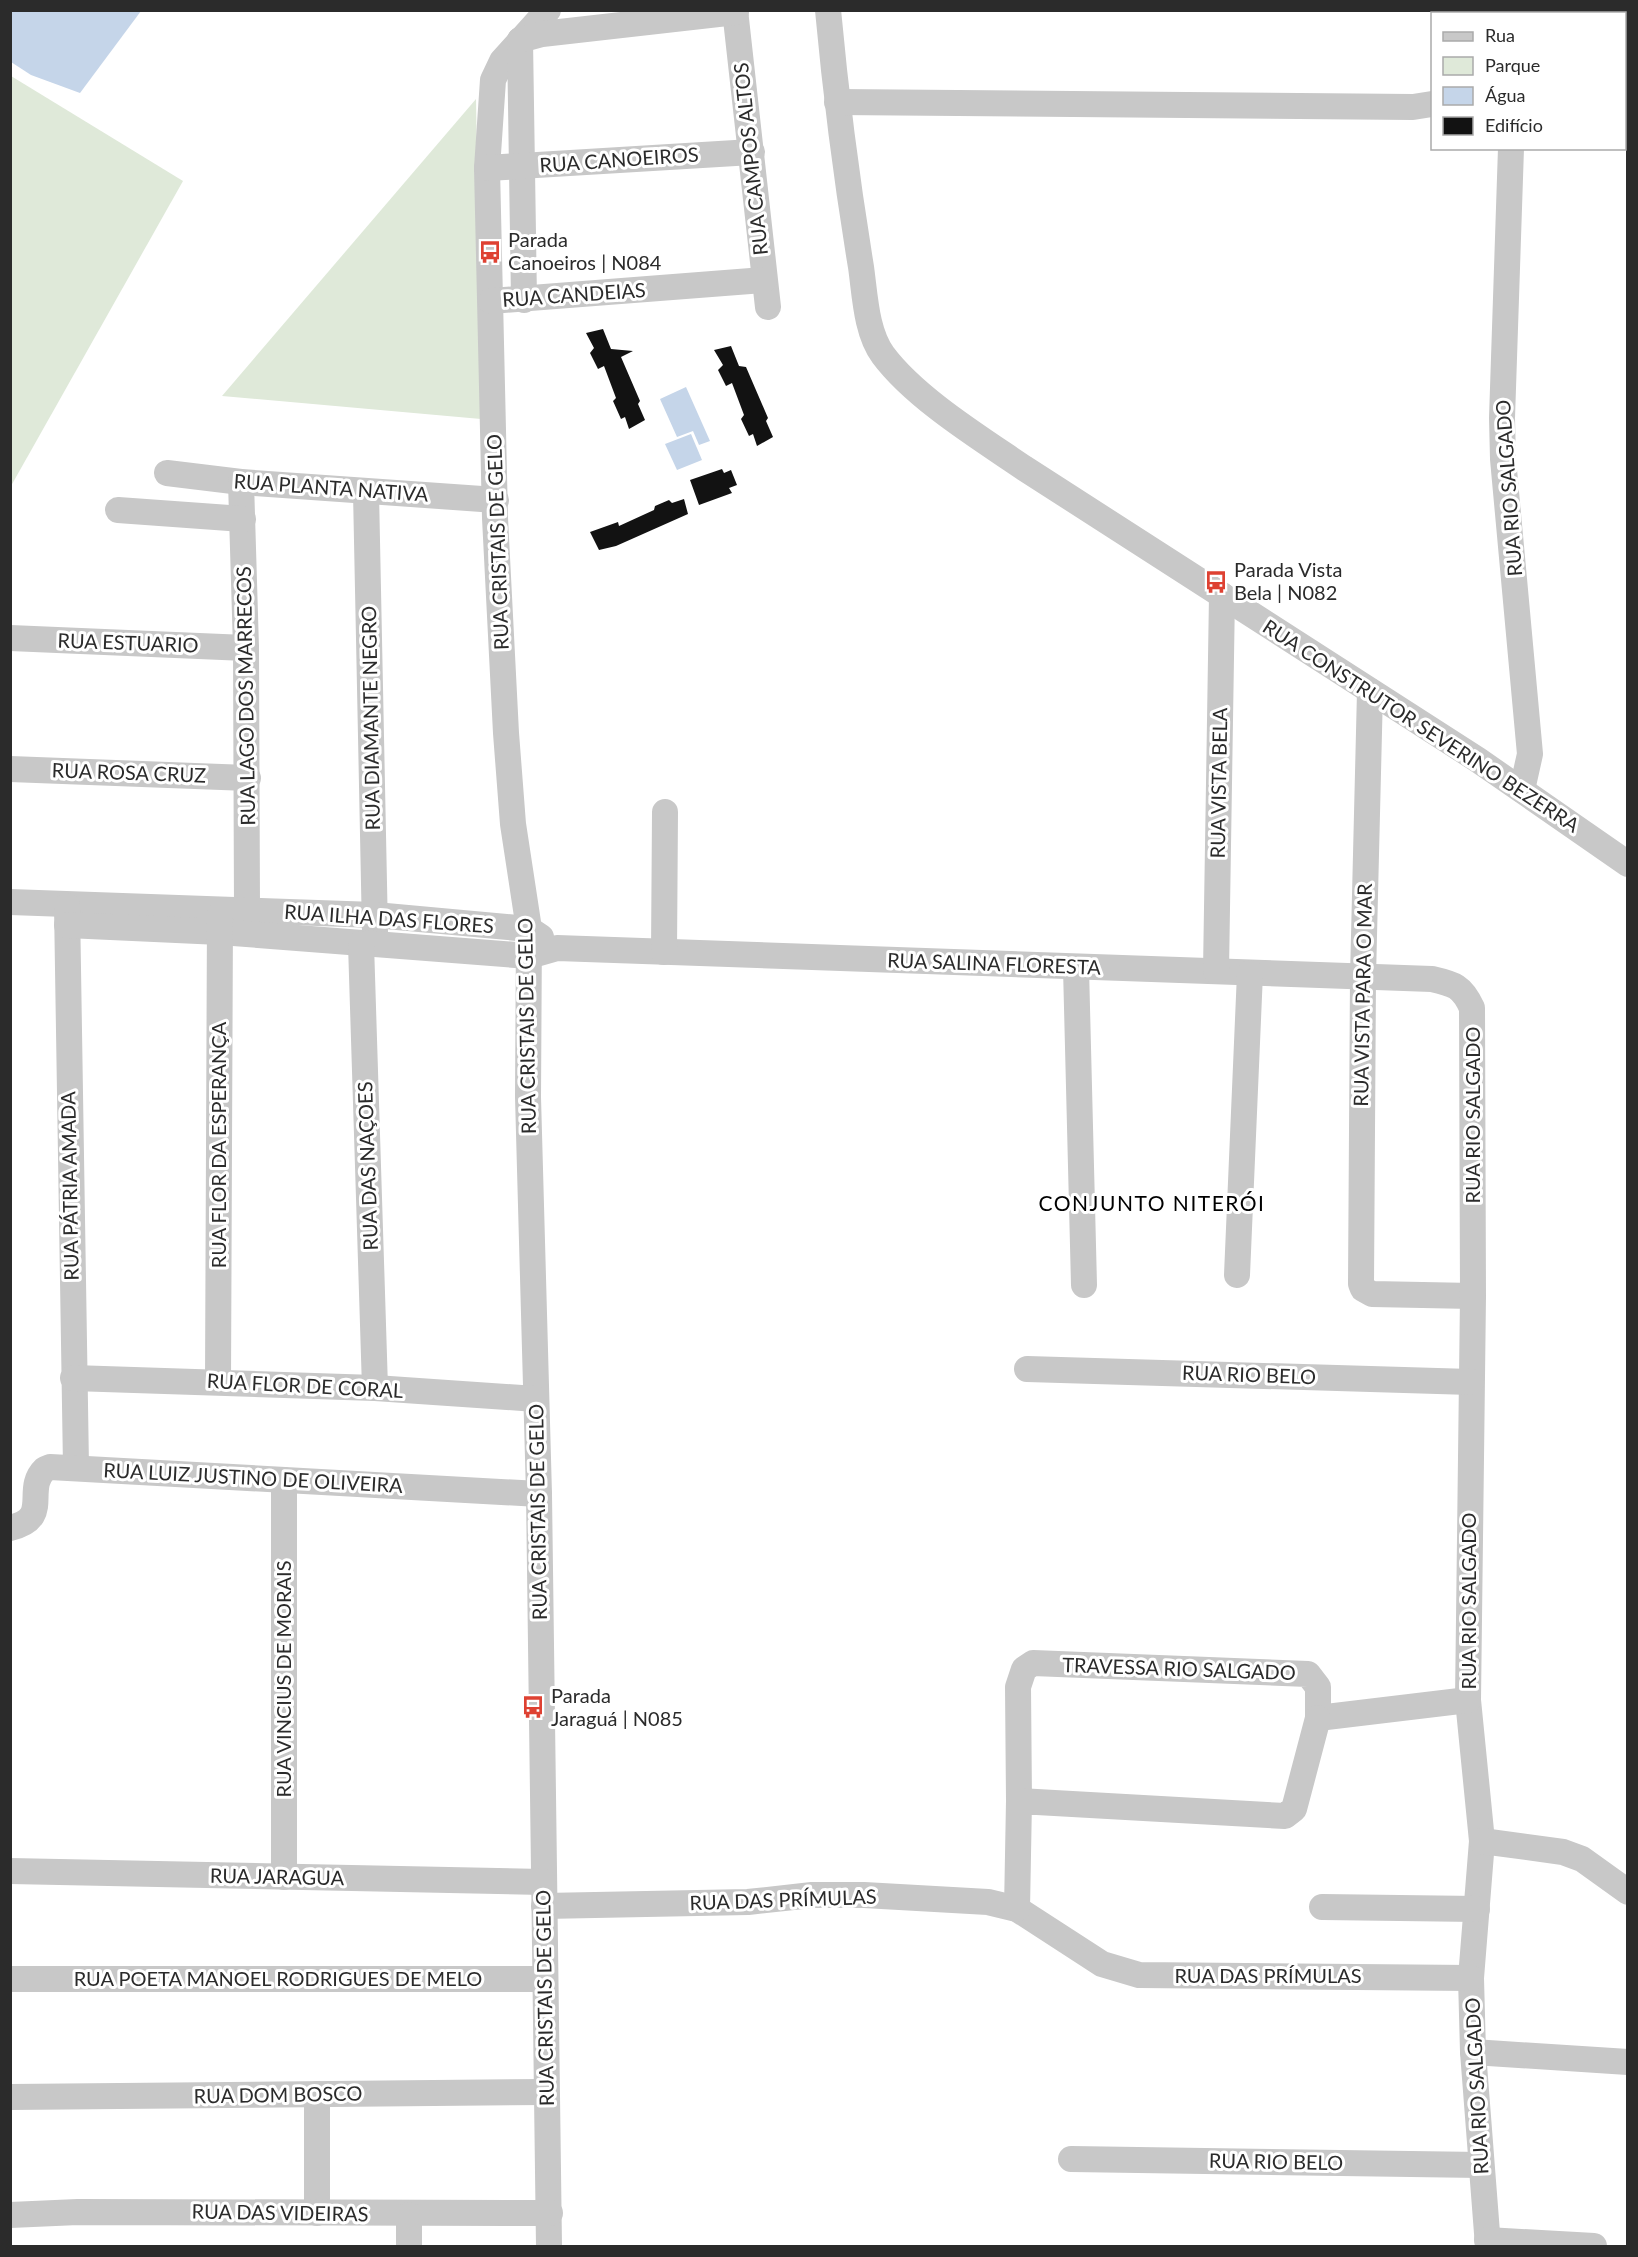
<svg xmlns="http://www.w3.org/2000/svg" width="1638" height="2257" font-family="Lato,sans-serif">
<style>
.green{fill:#dfe9d9}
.water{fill:#c5d5e9}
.building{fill:#121212}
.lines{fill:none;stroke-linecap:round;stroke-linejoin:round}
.minor{stroke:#c8c8c8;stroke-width:26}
.labels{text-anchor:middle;stroke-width:6;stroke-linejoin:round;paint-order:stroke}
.street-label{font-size:20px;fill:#2b2b2b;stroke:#fff}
.poi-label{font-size:20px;fill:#2b2b2b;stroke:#fff;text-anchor:start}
.neighbourhood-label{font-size:21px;letter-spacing:1.5px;fill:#000;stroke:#fff}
</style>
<rect width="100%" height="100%" fill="#fff"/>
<g class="green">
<path d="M11,76L183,181L11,486Z"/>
<path d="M476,99L481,419L222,396Z"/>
</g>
<g class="water">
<path d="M10,11L11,10L141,11L80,93L31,75L11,62Z"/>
<path d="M686,387L710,441L699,445L693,431L677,437L660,399Z"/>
<path d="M691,434L702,460L677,470L665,444Z"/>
</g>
<g class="building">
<path d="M603,329L611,349L633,351L621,357L640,401L638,404L645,420L629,429L625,417L621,419L613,401L616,398L604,366L598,369L590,353L594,348L586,333Z"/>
<path d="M731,346L739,366L746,367L768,418L766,421L773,437L757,446L753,434L749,436L741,419L744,415L732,383L726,386L718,370L723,365L714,350Z"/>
<path d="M722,469L724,473L731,470L737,485L729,488L732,493L699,505L690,480Z"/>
<path d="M684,499L688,514L616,546L599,550L590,532L618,522L619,526L654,510L655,506L669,500L672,503Z"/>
</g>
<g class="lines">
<g class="minor">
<path d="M548,10L502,61L493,80L487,168L495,518L506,733L513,824L529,929L528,1097L539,1494L549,2246"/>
<path d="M735,10L768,307"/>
<path d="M828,10C836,97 847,182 861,267C865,295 866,332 883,355C915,398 980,438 1024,468L1478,760L1628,864"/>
<path d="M520,40L524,300"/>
<path d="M520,40L542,34L736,12"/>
<path d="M837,102L1413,107L1432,104"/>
<path d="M1624,103H1628"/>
<path d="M1511,148L1502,418L1503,459L1530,754L1522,790"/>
<path d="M487,168L752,152"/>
<path d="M491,301L764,280"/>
<path d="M167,473L241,482L496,500"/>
<path d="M241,482L246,648L247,909"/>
<path d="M366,492L375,932"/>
<path d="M118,510L243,519"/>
<path d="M10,638L246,648"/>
<path d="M1370,691L1363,977L1361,1284L1363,1289L1372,1294L1473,1296"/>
<path d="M10,769L248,778"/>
<path d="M10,902L375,915L529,929L541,937"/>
<path d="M67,906L76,1467"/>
<path d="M67,925L220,932L529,956L557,948L1432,979C1454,984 1462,986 1472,1008L1473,1296L1468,1700L1482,1841L1471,1978L1473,2052L1488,2246"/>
<path d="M361,944L375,1388"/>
<path d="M664,952L665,812"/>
<path d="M1076,968L1084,1285"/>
<path d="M1216,971L1222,595"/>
<path d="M1237,1275L1250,973"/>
<path d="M1027,1369L1471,1382"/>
<path d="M73,1378L375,1388L536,1399"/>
<path d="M218,1382L220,915"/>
<path d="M10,1528C53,1518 23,1490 45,1469L50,1467L539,1494"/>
<path d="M1019,1801L1018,1687L1024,1669L1033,1663L1308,1674L1318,1687V1718L1468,1700"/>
<path d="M1482,1841L1563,1852L1582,1859L1628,1892"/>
<path d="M10,1871L543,1882"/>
<path d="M284,1877V1480"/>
<path d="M544,1906L748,1902L812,1895H864L988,1902L1017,1909L1102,1964L1139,1975L1471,1978"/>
<path d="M1322,1907L1477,1909"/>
<path d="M1017,1909L1019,1801L1285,1816L1294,1809L1318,1718"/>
<path d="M10,1979H545"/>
<path d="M1473,2052L1628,2062"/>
<path d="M317,2094V2213"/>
<path d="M10,2097L546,2092"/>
<path d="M1071,2159L1481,2165"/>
<path d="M10,2215L78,2212L550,2213"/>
<path d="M409,2215V2246"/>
<path d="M1487,2240L1594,2246"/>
</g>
</g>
<defs>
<g id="bus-bare" transform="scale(1.8)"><path d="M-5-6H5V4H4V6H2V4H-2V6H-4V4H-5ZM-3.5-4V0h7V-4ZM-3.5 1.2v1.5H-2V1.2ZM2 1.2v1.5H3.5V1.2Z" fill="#de4132" stroke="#fff" stroke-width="2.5" paint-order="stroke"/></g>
</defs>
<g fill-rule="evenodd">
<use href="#bus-bare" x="490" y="252"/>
<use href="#bus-bare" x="1216" y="582"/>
<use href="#bus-bare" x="533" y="1707"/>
</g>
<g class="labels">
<g class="street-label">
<text transform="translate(751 159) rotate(-96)" y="7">RUA CAMPOS ALTOS</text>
<text transform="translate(619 160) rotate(-4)" y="7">RUA CANOEIROS</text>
<text transform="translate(574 295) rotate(-4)" y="7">RUA CANDEIAS</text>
<text transform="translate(331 488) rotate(4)" y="7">RUA PLANTA NATIVA</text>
<text transform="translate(1509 488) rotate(-94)" y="7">RUA RIO SALGADO</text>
<text transform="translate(498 542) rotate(-92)" y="7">RUA CRISTAIS DE GELO</text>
<text transform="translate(128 643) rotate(2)" y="7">RUA ESTUARIO</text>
<text transform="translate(246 696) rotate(-91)" y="7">RUA LAGO DOS MARRECOS</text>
<text transform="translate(371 718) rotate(-91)" y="7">RUA DIAMANTE NEGRO</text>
<text transform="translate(1421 726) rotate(33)" y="7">RUA CONSTRUTOR SEVERINO BEZERRA</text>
<text transform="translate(129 773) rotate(2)" y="7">RUA ROSA CRUZ</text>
<text transform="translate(1219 783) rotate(-89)" y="7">RUA VISTA BELA</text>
<text transform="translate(389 919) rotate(4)" y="7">RUA ILHA DAS FLORES</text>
<text transform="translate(994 964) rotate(2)" y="7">RUA SALINA FLORESTA</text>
<text transform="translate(1363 995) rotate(-89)" y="7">RUA VISTA PARA O MAR</text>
<text transform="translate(527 1026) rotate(-91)" y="7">RUA CRISTAIS DE GELO</text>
<text transform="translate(1473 1115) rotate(-90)" y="7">RUA RIO SALGADO</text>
<text transform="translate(219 1145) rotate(-90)" y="7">RUA FLOR DA ESPERANÇA</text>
<text transform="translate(368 1166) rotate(-92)" y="7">RUA DAS NAÇOES</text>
<text transform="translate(70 1186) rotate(-91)" y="7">RUA PÁTRIA AMADA</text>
<text transform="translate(1249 1375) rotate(2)" y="7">RUA RIO BELO</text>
<text transform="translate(305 1386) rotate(3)" y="7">RUA FLOR DE CORAL</text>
<text transform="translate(253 1478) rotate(3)" y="7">RUA LUIZ JUSTINO DE OLIVEIRA</text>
<text transform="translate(538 1512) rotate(-91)" y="7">RUA CRISTAIS DE GELO</text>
<text transform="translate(1469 1601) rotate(-90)" y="7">RUA RIO SALGADO</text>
<text transform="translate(1179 1669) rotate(2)" y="7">TRAVESSA RIO SALGADO</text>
<text transform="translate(284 1679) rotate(-90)" y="7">RUA VINCIUS DE MORAIS</text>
<text transform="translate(277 1877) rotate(1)" y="7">RUA JARAGUA</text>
<text transform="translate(783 1900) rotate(-2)" y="7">RUA DAS PRÍMULAS</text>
<text x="1268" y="1983">RUA DAS PRÍMULAS</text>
<text x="278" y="1986">RUA POETA MANOEL RODRIGUES DE MELO</text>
<text transform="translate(545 1998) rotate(-91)" y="7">RUA CRISTAIS DE GELO</text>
<text transform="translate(1477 2086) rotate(-93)" y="7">RUA RIO SALGADO</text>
<text transform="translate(278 2095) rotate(-1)" y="7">RUA DOM BOSCO</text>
<text transform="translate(1276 2162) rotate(1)" y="7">RUA RIO BELO</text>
<text transform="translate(280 2213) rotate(1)" y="7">RUA DAS VIDEIRAS</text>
</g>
<g class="poi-label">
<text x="508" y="247">Parada<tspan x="508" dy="23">Canoeiros | N084</tspan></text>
<text x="1234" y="577">Parada Vista<tspan x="1234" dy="23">Bela | N082</tspan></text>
<text x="551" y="1703">Parada<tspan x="551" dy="23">Jaraguá | N085</tspan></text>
</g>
<g class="neighbourhood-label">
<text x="1152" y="1211">CONJUNTO NITERÓI</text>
</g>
</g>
<rect width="1638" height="2257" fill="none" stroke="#2b2b2b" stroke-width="24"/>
<rect x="1431" y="12" width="195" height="138" fill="#ffffff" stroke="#aaaaaa" stroke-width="1.5"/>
<rect x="1443" y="32" width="30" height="9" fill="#c8c8c8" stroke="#aaaaaa" stroke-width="1.5"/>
<text x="1485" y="42" font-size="18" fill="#2b2b2b">Rua</text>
<rect x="1443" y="57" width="30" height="18" fill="#dfe9d9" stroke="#aaaaaa" stroke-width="1.5"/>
<text x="1485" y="72" font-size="18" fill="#2b2b2b">Parque</text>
<rect x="1443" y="87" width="30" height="18" fill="#c5d5e9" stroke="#aaaaaa" stroke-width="1.5"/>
<text x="1485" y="102" font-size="18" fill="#2b2b2b">Água</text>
<rect x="1443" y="117" width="30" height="18" fill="#121212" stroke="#aaaaaa" stroke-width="1.5"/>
<text x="1485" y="132" font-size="18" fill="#2b2b2b">Edifício</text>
</svg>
